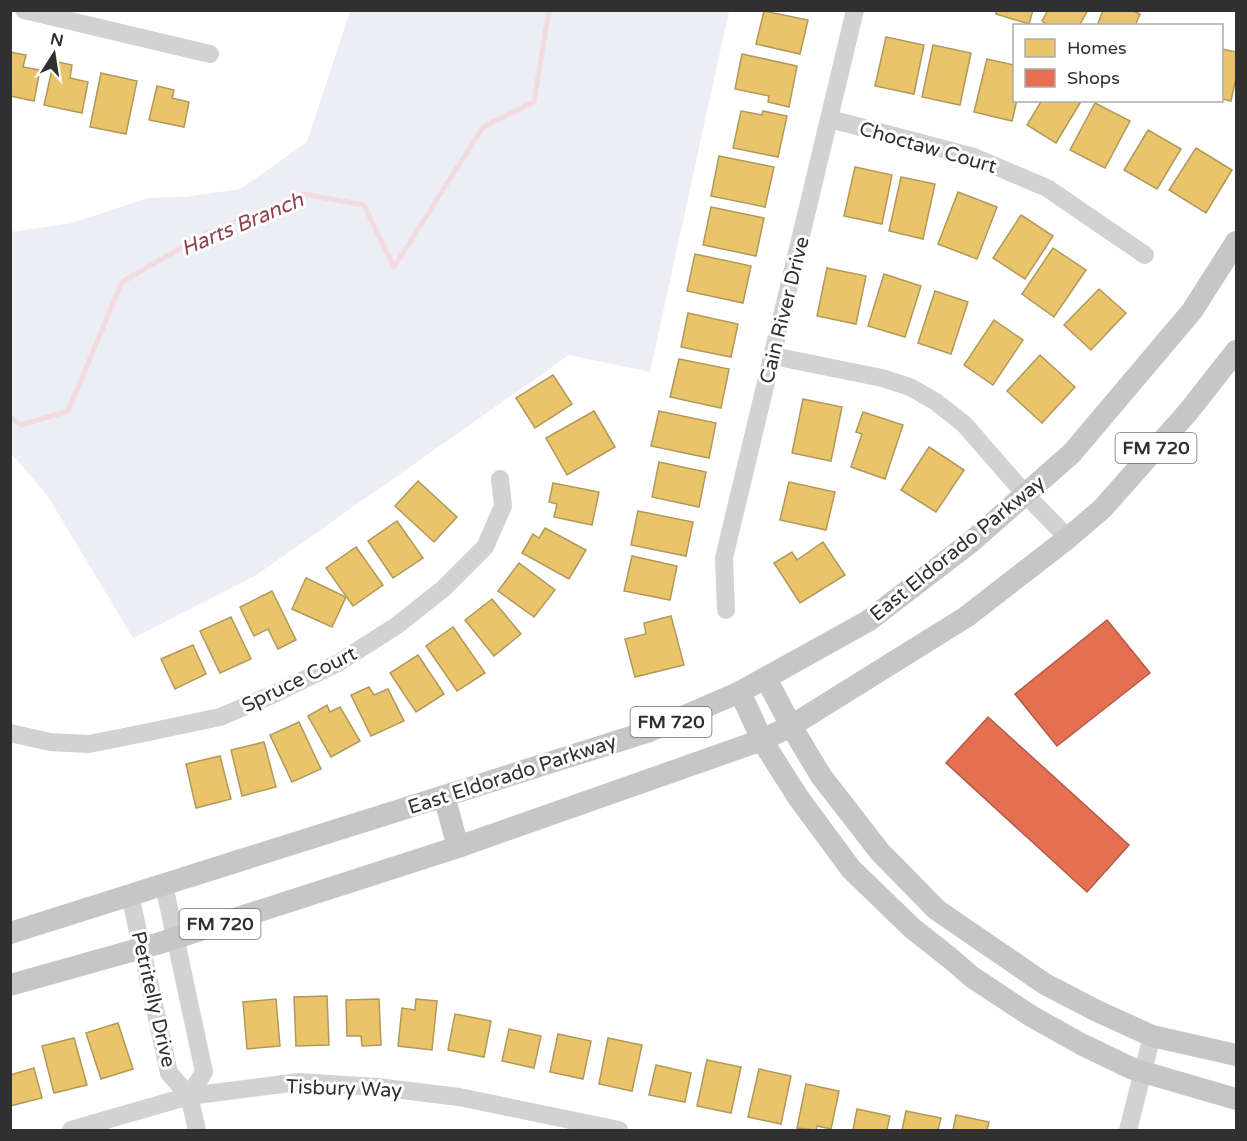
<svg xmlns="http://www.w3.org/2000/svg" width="1247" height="1141" font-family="'Varela Round',sans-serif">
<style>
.green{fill:#ededf5}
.homes{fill:#e9c46a;stroke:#b29859;stroke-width:1.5}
.shops{fill:#e76f51;stroke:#b05c47;stroke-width:1.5}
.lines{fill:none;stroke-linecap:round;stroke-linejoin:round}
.stream{stroke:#f1dbde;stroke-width:5}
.minor{stroke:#d2d2d2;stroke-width:18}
.major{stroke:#c6c6c6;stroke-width:22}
.labels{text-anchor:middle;stroke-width:6;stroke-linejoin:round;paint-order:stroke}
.shield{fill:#fff;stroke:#6e6e6e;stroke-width:1.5}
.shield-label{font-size:18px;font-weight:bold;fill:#303030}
.street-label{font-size:20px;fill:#303030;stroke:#fff}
.water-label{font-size:21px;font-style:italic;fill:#8f404b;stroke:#fff}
</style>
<rect width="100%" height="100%" fill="#fff"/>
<path class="green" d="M350,11H729L650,372L569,355L255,576L133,638L47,495L11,453V232L72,223L148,198L185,197L240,189L307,142Z"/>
<g class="homes">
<path d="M996,10H1033L1029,24L996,14Z"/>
<path d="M1048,10H1088L1079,26H1049L1042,21Z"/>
<path d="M1103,10H1131L1140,14L1135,26H1097Z"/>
<path d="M764,11L808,20L800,54L756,44Z"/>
<path d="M886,37L924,45L914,94L875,86Z"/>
<path d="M933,45L971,53L960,105L922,97Z"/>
<path d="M1222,49L1236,52V78L1231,101L1222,99Z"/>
<path d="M10,52L26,55L23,67L40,70L34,101L10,96Z"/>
<path d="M742,54L797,66L789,107L768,102L769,96L735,89Z"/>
<path d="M987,59L1014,65V100H1017L1012,121L974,112Z"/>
<path d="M54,61L72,65L70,78L88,82L82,113L44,105Z"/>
<path d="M101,73L137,81L126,134L90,127Z"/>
<path d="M157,86L174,90L172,98L189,102L184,127L149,120Z"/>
<path d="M1042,100H1077L1080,103L1056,143L1027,125Z"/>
<path d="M1095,103L1130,121L1105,168L1070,150Z"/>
<path d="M741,111L762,115L763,111L787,116L778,157L733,148Z"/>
<path d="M1148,130L1181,149L1157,189L1124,170Z"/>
<path d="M1196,148L1232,170L1206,213L1169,190Z"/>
<path d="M719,156L774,167L765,207L711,196Z"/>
<path d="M855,167L892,175L882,224L844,216Z"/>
<path d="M901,177L935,184L923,239L889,231Z"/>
<path d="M958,192L997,207L977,259L938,244Z"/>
<path d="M711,207L764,218L756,256L703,245Z"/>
<path d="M1021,215L1053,236L1025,279L993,258Z"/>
<path d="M1053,248L1086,270L1054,317L1022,294Z"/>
<path d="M695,254L751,266L743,303L687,291Z"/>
<path d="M827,268L866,276L856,324L817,316Z"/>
<path d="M884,274L921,286L905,337L868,326Z"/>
<path d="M1099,289L1126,313L1091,350L1064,325Z"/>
<path d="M935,291L968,302L951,354L918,343Z"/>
<path d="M688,313L738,324L731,357L681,347Z"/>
<path d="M994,320L1023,340L993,385L964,365Z"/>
<path d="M1040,355L1075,387L1042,423L1007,391Z"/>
<path d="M679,359L729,369L721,408L670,397Z"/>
<path d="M553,375L572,404L535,428L516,398Z"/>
<path d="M803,399L842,407L831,461L792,453Z"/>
<path d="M594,411L615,447L567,475L546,438Z"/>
<path d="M659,411L716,423L709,458L651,446Z"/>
<path d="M863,412L903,425L885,479L851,467L862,434L856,432Z"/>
<path d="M929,447L964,470L936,512L901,490Z"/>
<path d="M659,462L706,472L699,507L652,497Z"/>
<path d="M418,481L457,517L434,542L395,506Z"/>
<path d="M789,482L835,492L826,530L780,520Z"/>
<path d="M553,483L599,492L592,525L554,517L557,504L549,502Z"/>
<path d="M638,511L693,522L686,556L631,545Z"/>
<path d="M397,521L423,558L393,578L368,541Z"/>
<path d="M545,528L586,550L569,579L522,553L533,534L539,538Z"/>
<path d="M823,542L845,575L800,603L774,563L792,552L797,560Z"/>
<path d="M356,547L383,585L353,606L326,568Z"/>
<path d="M632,556L677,566L670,600L624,591Z"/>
<path d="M519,563L555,590L534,617L498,591Z"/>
<path d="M306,578L346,597L332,627L292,609Z"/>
<path d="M272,591L296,640L278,649L268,629L254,636L240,607Z"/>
<path d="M492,599L521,634L494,656L465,620Z"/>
<path d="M671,616L684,665L635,677L625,639L646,634L644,623Z"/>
<path d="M231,617L251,659L220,673L200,631Z"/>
<path d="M453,627L485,673L457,691L426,646Z"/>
<path d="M193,645L206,674L175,689L161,659Z"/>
<path d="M418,655L444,694L416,712L390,673Z"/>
<path d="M369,687L374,695L388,689L404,721L371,736L351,695Z"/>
<path d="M327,705L330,712L340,707L360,741L331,757L308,716Z"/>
<path d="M299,722L321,769L292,782L270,735Z"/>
<path d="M264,742L276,787L242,796L231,750Z"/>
<path d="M220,756L231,799L196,808L186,764Z"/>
<path d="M327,996L329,1045L296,1046L294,997Z"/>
<path d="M276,999L280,1046L247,1049L243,1002Z"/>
<path d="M379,999L381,1045L362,1046L361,1036H347L346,1000Z"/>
<path d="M416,999L437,1001L432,1050L398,1046L402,1008L415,1010Z"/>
<path d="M455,1014L491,1021L484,1057L448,1050Z"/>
<path d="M118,1023L133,1069L101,1079L86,1033Z"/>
<path d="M509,1029L541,1036L534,1068L502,1061Z"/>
<path d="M558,1034L591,1041L583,1079L550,1072Z"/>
<path d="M74,1038L87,1085L54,1093L42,1046Z"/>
<path d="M608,1038L642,1045L632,1091L599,1084Z"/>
<path d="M707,1060L741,1067L731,1113L697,1106Z"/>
<path d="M656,1065L691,1073L685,1102L649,1095Z"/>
<path d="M34,1068L42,1098L10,1106V1075Z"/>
<path d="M759,1069L791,1076L781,1124L748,1117Z"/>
<path d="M806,1084L839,1091L831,1129L817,1126L816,1130L797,1128Z"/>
<path d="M857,1109L890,1116L887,1130H853Z"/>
<path d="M906,1111L941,1118L938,1130H902Z"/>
<path d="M956,1115L989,1122L987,1130H953Z"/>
</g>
<g class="shops">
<path d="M1107,620L1150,673L1057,746L1015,694Z"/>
<path d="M988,717L1129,845L1087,892L946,763Z"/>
</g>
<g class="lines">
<path class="stream" d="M10,417L21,425L68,411L122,282L205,234L303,194L364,205L394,267L483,127L534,102L549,10"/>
<g class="minor">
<path d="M24,10L210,54"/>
<path d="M830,119L974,157L1047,188L1145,255"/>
<path d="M773,356L882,378L910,387L936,402L964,424L1025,494L1068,538"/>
<path d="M726,610L724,558L855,10"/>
<path d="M10,733L50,742L89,744L144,733L220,717L272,695L338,663L396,626L443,589L485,547L503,506L500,479"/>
<path d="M164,885L204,1072L189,1096"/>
<path d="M130,895L169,1073L189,1096L197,1130"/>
<path d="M71,1130L189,1096L299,1082L377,1087L459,1097L619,1130"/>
<path d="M1128,1130L1152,1036"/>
</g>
<g class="major">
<path d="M766,678L791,726L821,776L880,852L937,910L1045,984L1097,1011L1152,1036L1236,1055"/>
<path d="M740,692L762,740L780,769L800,800L851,869L912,928L950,958L972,977L1031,1016L1081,1044L1133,1069L1236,1099"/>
<path d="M444,796L458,847"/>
<path d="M10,933L650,731L740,692L868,621L971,542L1072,453L1192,311L1236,242"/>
<path d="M10,985L160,943L458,847L762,740L791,726L966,617L1068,538L1102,509L1188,412L1236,351"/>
</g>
</g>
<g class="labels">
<g class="shield">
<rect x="1115.5" y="433" width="81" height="30" rx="4.5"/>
<rect x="630.5" y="707" width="81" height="30" rx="4.5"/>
<rect x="179.5" y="909" width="81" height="30" rx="4.5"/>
</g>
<g class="shield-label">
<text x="1156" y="454">FM 720</text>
<text x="671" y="728">FM 720</text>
<text x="220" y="930">FM 720</text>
</g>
<g class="street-label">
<text transform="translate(928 147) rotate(16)" y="7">Choctaw Court</text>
<text transform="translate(784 310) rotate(-76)" y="7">Cain River Drive</text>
<text transform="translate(957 548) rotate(-39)" y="7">East Eldorado Parkway</text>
<text transform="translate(299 679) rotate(-26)" y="7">Spruce Court</text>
<text transform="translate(512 774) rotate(-18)" y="7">East Eldorado Parkway</text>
<text transform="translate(154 999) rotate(77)" y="7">Petritelly Drive</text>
<text transform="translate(344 1088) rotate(2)" y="7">Tisbury Way</text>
</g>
<g class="water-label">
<text transform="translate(242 224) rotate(-23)" y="7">Harts Branch</text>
</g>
</g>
<rect width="1247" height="1141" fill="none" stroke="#303030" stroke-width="24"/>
<rect x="1013" y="24" width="210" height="78" fill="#ffffff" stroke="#acacac" stroke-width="1.5"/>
<rect x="1025" y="39" width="30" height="18" fill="#e9c46a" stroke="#acacac" stroke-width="1.5"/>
<text x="1067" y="54" font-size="18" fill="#303030">Homes</text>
<rect x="1025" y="69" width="30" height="18" fill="#e76f51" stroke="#acacac" stroke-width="1.5"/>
<text x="1067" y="84" font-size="18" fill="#303030">Shops</text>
<g transform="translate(54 54) rotate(12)" stroke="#ffffff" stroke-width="4.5" paint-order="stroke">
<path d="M0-4.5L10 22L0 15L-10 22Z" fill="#303030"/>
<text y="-9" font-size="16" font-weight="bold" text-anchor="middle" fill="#303030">N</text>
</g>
</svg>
